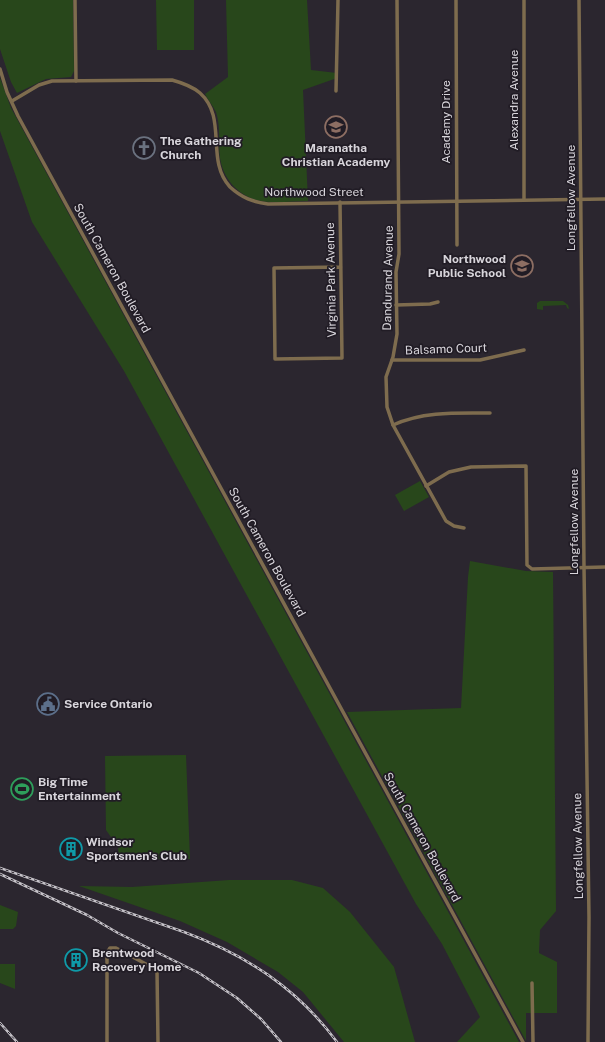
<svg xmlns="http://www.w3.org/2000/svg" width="605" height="1042" font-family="'Public Sans',sans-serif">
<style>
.green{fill:#28471b}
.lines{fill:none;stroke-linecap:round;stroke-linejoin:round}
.minor{stroke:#7e6c4e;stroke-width:3.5}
.rail-casing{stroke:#c6c3c9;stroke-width:2.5}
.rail{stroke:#211c25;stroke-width:1;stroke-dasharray:3;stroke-linecap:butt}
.labels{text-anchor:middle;stroke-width:3.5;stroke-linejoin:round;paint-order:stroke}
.street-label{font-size:12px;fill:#d8d5db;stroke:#211c25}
.poi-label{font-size:12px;font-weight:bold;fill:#d8d5db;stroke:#211c25;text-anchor:start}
</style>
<rect width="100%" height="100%" fill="#2b262f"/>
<g class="green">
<path d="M0,0H73L74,71L71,77L46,79L17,93L11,82L0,49Z"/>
<path d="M156,0H194V50H157Z"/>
<path d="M226,0H307L311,70L337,73V78L303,90L308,201C292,201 272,204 256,200C237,194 223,178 220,158C218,143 221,127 216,112C213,106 208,100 205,94L228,77Z"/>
<path d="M0,78L11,108L519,1042H457L480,1017L442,944L416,904L124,371L32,222L0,131Z"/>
<path d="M540,301H563L568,305L569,309L567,308L566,305L543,306V310L537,309V303Z"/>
<path d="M420,481L429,497L404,511L395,495Z"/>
<path d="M470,561L526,571L553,572L556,911L540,930L539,953L557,962V1013H526V1041L347,712L461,708L468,577Z"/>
<path d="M186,755L190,859H119L118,847L106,830L105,756Z"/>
<path d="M229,880H292L323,888L350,912L394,967L415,1042H344L303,992L278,972L227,942L180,921L79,886L132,887Z"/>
<path d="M0,905L18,912L16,926L13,929H0Z"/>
<path d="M0,964H15V989L0,983Z"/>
</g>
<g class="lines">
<g class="minor">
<path d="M75,0L76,81"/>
<path d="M397,0L399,254L396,272L397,334L393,357L386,377L387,407L393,425L446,521L454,526L464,528"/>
<path d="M456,0L457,245"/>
<path d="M524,0V200"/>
<path d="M579,0L584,567L589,917L588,1042"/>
<path d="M0,69L7,92L18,116L523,1042"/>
<path d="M336,91L338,0"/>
<path d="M12,101L39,85L52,81L172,80C183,83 192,86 200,93C228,118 205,160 230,187C242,198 253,202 268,204L605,199"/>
<path d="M340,202L342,358L275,359L274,268L341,267"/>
<path d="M396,305L430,304L438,302"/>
<path d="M392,360H480L524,350"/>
<path d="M393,425C424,411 458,413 490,413"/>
<path d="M426,486L449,472L471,467L526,466L527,565L532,569L605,567"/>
<path d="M532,983L533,1042"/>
<path d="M107,1042V953L110,948H116L157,970L158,1042"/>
</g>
<g class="rail-casing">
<g id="rail">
<path d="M0,868L184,932C246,955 297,988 337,1042"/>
<path d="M0,874L87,915L118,933L199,973L237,998L261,1019L281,1042"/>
<path d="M0,1023L17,1042"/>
</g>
</g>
<use href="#rail" class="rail"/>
</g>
<defs>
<g id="school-ring" transform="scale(1.15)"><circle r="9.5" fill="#211c25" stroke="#8d6e63" stroke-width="1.5"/><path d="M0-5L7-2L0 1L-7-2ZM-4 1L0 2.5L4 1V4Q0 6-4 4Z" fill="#8d6e63"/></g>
<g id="church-ring" transform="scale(1.15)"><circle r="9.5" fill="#211c25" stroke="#6b7280" stroke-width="1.5"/><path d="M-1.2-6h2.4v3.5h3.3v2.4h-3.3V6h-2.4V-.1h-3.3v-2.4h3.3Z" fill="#6b7280"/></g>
<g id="civic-ring" transform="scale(1.15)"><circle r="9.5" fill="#211c25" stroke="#5c6f8a" stroke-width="1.5"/><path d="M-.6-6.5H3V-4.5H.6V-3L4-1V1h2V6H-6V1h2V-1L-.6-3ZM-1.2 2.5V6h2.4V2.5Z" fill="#5c6f8a"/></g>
<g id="stadium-ring" transform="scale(1.15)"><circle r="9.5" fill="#211c25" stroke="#2e9e5b" stroke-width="1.5"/><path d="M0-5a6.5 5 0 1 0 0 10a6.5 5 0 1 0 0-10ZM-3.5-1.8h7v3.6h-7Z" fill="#2e9e5b"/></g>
<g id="building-ring" transform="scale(1.15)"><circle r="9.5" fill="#211c25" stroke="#0f9aa8" stroke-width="1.5"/><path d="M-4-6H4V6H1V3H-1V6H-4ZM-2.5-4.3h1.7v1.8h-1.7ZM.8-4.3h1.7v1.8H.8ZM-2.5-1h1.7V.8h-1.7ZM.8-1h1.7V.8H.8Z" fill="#0f9aa8"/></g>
</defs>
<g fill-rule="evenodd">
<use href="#school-ring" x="336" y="127"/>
<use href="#church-ring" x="144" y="148"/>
<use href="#school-ring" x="522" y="266"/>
<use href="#civic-ring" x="48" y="704"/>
<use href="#stadium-ring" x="22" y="789"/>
<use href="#building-ring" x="71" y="849"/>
<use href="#building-ring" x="76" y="960"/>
</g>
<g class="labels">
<g class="street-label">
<text transform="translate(514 100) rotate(-90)" y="4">Alexandra Avenue</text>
<text transform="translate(446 122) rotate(-90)" y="4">Academy Drive</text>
<text x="314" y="196">Northwood Street</text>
<text transform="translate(571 198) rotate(-90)" y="4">Longfellow Avenue</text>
<text transform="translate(112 268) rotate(61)" y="4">South Cameron Boulevard</text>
<text transform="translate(388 278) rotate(-89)" y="4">Dandurand Avenue</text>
<text transform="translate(331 280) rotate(-91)" y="4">Virginia Park Avenue</text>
<text transform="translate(446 349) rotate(-2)" y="4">Balsamo Court</text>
<text transform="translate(574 522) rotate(-90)" y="4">Longfellow Avenue</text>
<text transform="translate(267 552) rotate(61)" y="4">South Cameron Boulevard</text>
<text transform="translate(422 837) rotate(61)" y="4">South Cameron Boulevard</text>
<text transform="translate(578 846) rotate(-91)" y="4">Longfellow Avenue</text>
</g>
<g class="poi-label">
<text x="160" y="145">The Gathering<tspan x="160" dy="14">Church</tspan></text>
<text x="336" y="152" text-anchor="middle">Maranatha<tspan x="336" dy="14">Christian Academy</tspan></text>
<text x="506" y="263" text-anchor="end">Northwood<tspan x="506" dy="14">Public School</tspan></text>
<text x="64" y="708">Service Ontario</text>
<text x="38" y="786">Big Time<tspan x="38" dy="14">Entertainment</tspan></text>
<text x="86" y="846">Windsor<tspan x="86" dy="14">Sportsmen's Club</tspan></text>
<text x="92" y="957">Brentwood<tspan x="92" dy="14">Recovery Home</tspan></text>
</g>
</g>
</svg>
